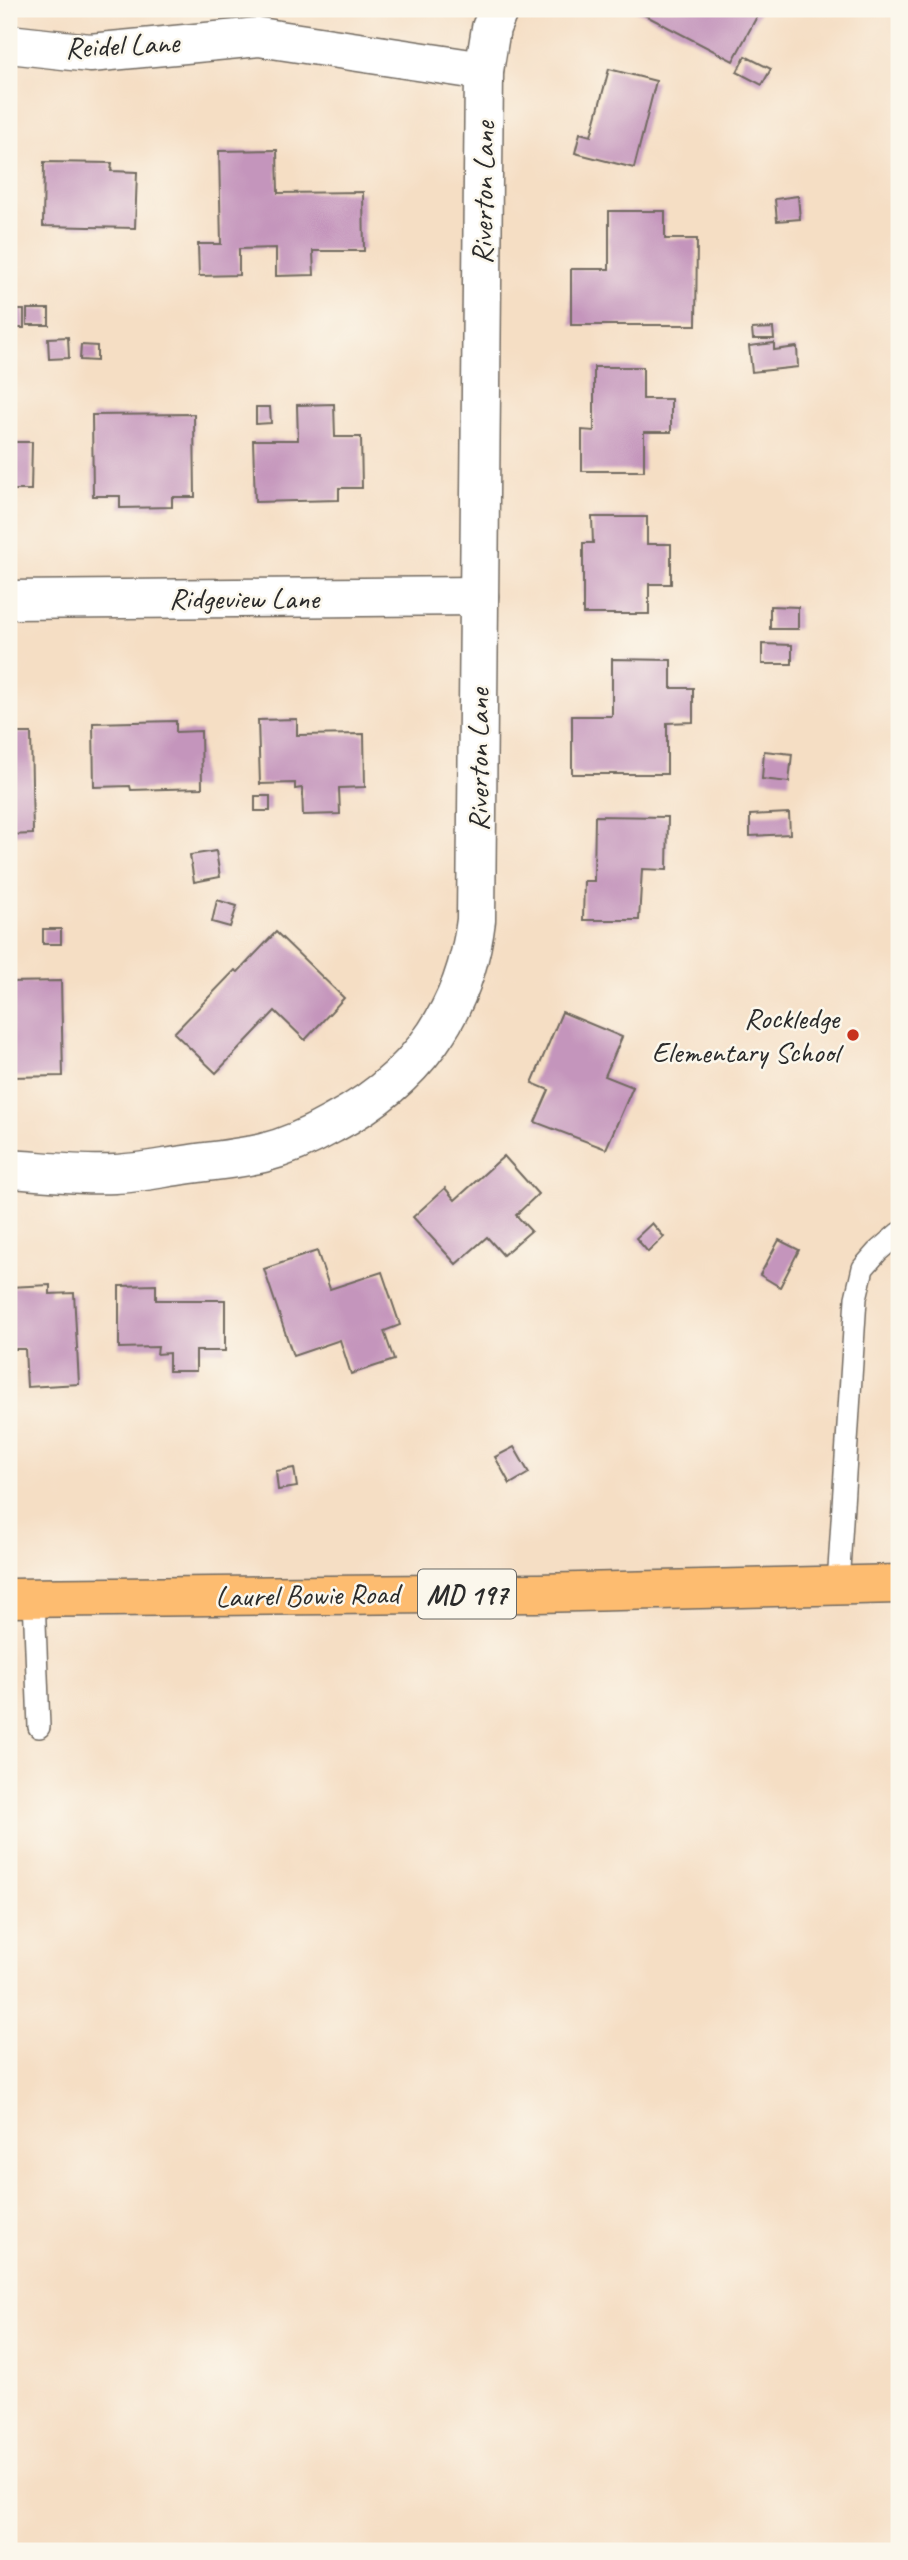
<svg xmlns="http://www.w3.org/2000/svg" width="908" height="2560" font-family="Caveat,sans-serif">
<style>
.building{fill:#c495bc}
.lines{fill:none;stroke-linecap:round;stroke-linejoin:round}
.service-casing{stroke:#726a61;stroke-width:24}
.minor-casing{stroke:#726a61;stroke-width:41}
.primary-casing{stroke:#726a61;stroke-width:41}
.service{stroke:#fff;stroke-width:21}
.minor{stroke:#fff;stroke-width:38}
.primary{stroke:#fdbc70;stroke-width:38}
.poi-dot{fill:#c8321e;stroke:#fbf7ec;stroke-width:2.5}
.labels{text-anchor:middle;stroke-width:5;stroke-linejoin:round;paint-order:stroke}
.shield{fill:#fbf7ec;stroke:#696865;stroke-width:2}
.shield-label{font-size:28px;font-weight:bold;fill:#2b2b2b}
.street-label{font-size:30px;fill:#2b2b2b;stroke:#fbf7ec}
.poi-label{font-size:30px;fill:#2b2b2b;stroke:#fbf7ec;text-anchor:end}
</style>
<rect width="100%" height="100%" fill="#fbf7ec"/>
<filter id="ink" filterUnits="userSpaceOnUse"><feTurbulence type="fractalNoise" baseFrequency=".0143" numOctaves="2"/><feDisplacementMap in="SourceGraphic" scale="14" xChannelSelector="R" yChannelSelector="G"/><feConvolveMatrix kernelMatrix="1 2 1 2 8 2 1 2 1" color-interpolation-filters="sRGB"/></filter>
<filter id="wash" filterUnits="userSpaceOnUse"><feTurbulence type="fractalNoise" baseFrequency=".00686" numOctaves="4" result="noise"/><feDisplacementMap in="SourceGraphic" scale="28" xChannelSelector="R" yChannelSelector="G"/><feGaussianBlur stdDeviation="1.57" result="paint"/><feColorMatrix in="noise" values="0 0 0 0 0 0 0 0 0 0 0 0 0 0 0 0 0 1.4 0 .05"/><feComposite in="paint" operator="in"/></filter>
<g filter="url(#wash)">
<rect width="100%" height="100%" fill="#f5dec4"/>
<g id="blocks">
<g class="building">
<path d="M633,9H761L733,61Z"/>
<path d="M745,56L771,69L762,85L737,72Z"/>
<path d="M609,69L656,81L634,168L575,153L580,133L591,136Z"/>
<path d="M277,150L278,193L363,192L364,251H313L314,275L276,276V248L239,249V275L199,276L198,244H221L219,151Z"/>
<path d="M44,162L112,163L111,171L137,172L135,228L43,226Z"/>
<path d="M798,196L800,219L777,221L775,199Z"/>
<path d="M609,211H665V239H697L696,325H571V269H609Z"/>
<rect x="27" y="309" width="22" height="16"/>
<rect x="9" y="310" width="15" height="18"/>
<path d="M773,328L774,339H753L752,329Z"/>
<path d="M68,337L69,358L49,359L48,338Z"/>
<path d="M774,343V350L797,347L798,367L752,372L749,346Z"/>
<path d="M81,345L97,346V361L80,360Z"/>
<path d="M594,367H643V399H671V432H644V471H582V430L594,431Z"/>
<path d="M334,404L335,437H361L362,488H339V500L255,502L253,440H298L297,405Z"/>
<path d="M256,407H270L271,423L256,424Z"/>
<path d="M194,414L195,497H172V507L120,508V496H93L92,415Z"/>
<path d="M9,442H32L31,490H9Z"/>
<path d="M592,517H647V544H671V584H649V614H583V543H593Z"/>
<path d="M770,606L798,607V629H770Z"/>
<path d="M762,644L792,645V664H762Z"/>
<path d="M612,659L671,660V688H693V722L667,723V774H572V716H612Z"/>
<path d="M297,719V735L364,734L365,787L339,788L340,814L303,815L302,788L295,789V783L260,784L258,720Z"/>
<path d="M176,721V732L201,731L202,788L131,790L130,786L94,787L93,723Z"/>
<path d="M9,733H31L33,834L9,835Z"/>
<path d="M764,751L792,754L789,782L762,779Z"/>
<rect x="255" y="796" width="15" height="15"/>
<path d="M789,813L790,834L750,836V815Z"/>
<path d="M595,816L668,817L667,870L642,869L639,920H583L584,881H594Z"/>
<path d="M216,851L220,877L194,882L190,855Z"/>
<path d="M217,900L237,906L230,927L212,922Z"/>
<rect x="43" y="929" width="18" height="15"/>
<path d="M276,932L344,998L305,1040L275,1011L216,1073L174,1033L235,970L238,972Z"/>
<path d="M61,981L63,1076L9,1077V982Z"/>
<path d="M562,1012L622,1037L605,1076L633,1087L606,1149L535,1122L549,1090L532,1083Z"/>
<path d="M504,1156L538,1194L516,1215L531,1231L503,1255L487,1237L456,1264L413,1217L445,1188L455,1200Z"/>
<path d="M652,1223L664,1237L648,1252L636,1238Z"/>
<path d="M779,1240L799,1250L780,1287L760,1275Z"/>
<path d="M317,1251L330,1289L382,1272L400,1325L384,1331L394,1360L351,1374L340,1340L293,1356L264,1269Z"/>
<path d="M50,1285V1294L74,1293L79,1384L27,1387L25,1349H9V1287Z"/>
<path d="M156,1285V1300H225V1351H196V1371H169V1353L157,1354L158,1347L119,1348V1286Z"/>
<path d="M514,1447L529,1473L510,1484L495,1457Z"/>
<path d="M294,1468L297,1487L278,1490L276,1471Z"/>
</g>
</g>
</g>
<g filter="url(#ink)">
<use href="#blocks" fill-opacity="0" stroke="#726a61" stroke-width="2"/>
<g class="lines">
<g class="service-casing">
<g id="service">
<path d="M838,1585L856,1298L863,1268L877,1252L899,1233"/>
<path d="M34,1598L39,1727"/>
</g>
</g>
<g class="minor-casing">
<g id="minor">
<path d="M9,44L90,53L259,37L484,71"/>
<path d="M9,600L479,596"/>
<path d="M9,1169C44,1171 80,1176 115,1174C138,1173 162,1168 184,1165C210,1161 238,1159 263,1153C287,1147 311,1136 332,1124C414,1081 465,1013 476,920L484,71L491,28L499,9"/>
</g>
</g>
<g class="primary-casing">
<path id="primary" d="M9,1598L538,1593L899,1584"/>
</g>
<use href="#service" class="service"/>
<use href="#minor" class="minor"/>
<use href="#primary" class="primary"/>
</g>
</g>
<circle class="poi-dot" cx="853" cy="1035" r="7"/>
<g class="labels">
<rect class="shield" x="418" y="1569.5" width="98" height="49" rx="5"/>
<g class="shield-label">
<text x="467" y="1604">MD 197</text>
</g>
<g class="street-label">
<text transform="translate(122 45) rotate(-3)" y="10">Reidel Lane</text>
<text transform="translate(483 193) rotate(-89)" y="10">Riverton Lane</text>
<text x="244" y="608">Ridgeview Lane</text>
<text transform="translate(478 760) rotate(-90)" y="10">Riverton Lane</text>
<text transform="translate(307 1595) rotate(-1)" y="10">Laurel Bowie Road</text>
</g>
<g class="poi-label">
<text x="839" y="1028">Rockledge<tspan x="839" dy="34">Elementary School</tspan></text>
</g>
</g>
<rect width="908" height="2560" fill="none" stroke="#fbf7ec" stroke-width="35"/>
</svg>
